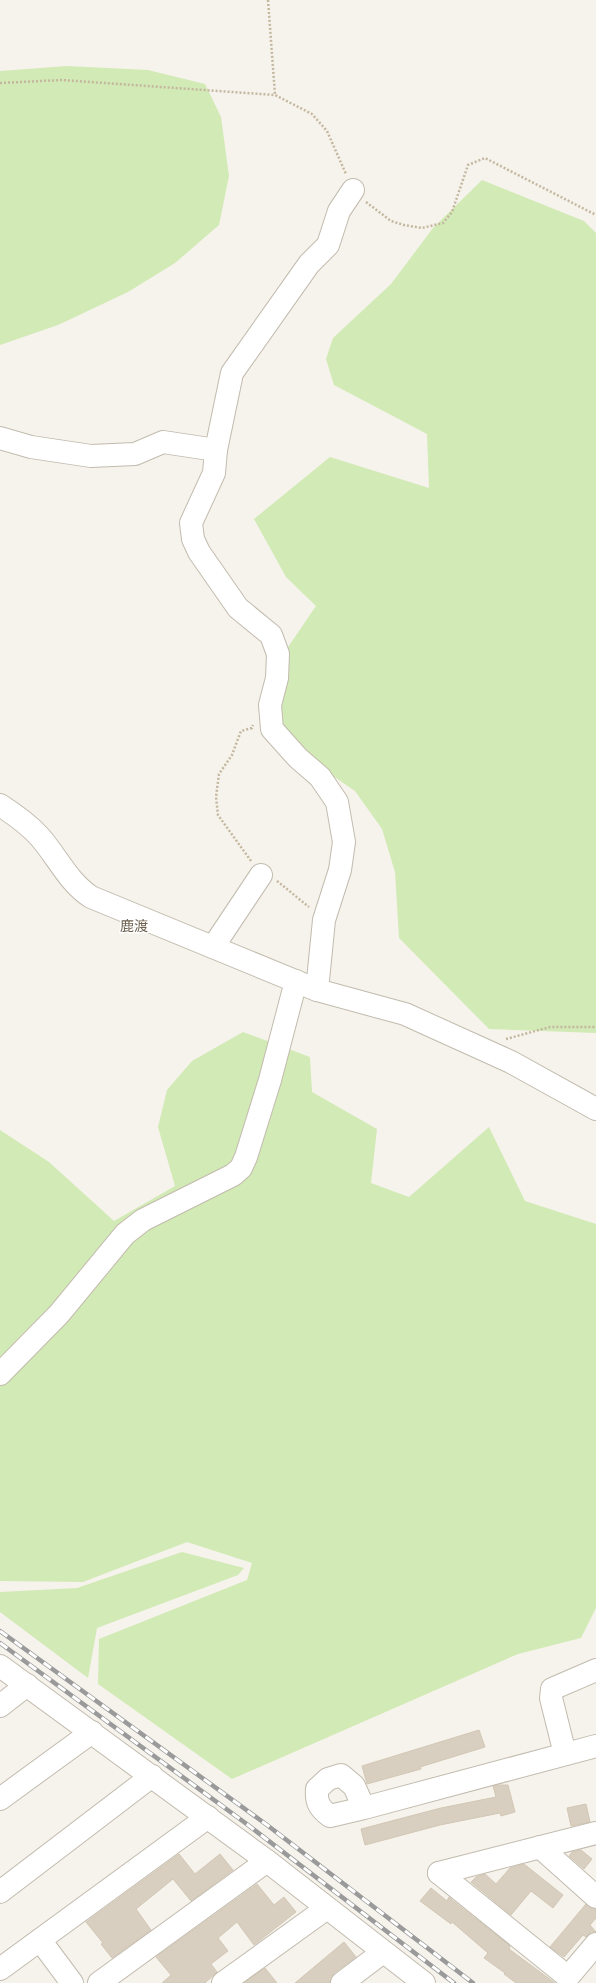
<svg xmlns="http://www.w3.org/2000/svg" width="596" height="1983" font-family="'Exo 2','Noto Sans JP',sans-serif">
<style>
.green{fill:#d2eab5}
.building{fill:#d8cfc1;stroke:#d3c7b4}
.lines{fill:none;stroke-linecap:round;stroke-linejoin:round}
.minor-casing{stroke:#c2bbae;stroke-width:24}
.path{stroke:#c4b79f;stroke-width:2.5;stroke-dasharray:2 2;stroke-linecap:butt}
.minor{stroke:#fff;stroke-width:22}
.rail-casing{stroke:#9a9a9a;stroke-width:4.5}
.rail{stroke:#fff;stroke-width:3;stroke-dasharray:9;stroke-linecap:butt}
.labels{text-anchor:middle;stroke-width:3;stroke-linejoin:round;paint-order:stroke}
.quarter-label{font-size:14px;fill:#6e6250;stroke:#fff}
</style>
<rect width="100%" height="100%" fill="#f6f3ec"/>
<g class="green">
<path d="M67,66L148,70L205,84L221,117L229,176L219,225L175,263L128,292L58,325L0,345V71Z"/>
<path d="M482,180L584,221L596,233V1033L489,1029L399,938L395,872L382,829L355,791L298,752L261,711L269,675L316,606L286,577L254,519L330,457L429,488L427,434L334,385L326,359L333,338L391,284L433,228Z"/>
<path d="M243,1032L310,1057L312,1092L377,1129L371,1183L409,1197L489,1127L525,1201L596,1224V1608L581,1638L518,1654L232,1779L98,1684L99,1639L247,1580L252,1563L187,1542L83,1582L0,1581V1130L49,1162L114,1221L175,1186L158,1127L167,1090L192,1061Z"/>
<path d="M182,1552L244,1568L238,1575L97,1628L88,1678L0,1612V1592L77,1588Z"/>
</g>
<g class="building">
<path d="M479,1730L485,1747L420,1767L421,1769L367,1784L362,1766Z"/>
<path d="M499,1785H508L515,1812L501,1816L500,1813L440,1825L365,1845L361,1829L441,1808L496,1797L493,1786Z"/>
<path d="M586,1804L590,1822L571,1826L567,1808Z"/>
<path d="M581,1850L592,1859L584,1869L569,1856L572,1852Z"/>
<path d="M179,1854L195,1874L220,1854L233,1870L191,1901L173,1879L136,1909L151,1930L112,1958L101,1944L103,1943L86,1922Z"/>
<path d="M524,1864L563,1895L553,1908L531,1891L511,1915L471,1882L476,1877L485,1874L496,1884L510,1868Z"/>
<path d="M257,1884L274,1905L284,1897L296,1912L254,1945L237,1922L218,1938L228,1951L211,1964L217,1972L205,1983H162L171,1975L156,1957Z"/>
<path d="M431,1888L447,1901L449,1897L452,1900L510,1946L509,1949L555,1983H516L504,1974L505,1973L484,1958L488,1953L452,1922L451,1924L420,1901Z"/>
<path d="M586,1904L596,1909V1918L590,1925L596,1932H591L586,1937L583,1935L564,1957L550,1947Z"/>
<path d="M344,1942L356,1957L334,1973L330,1983H295Z"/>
<path d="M265,1968L277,1983H244Z"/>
</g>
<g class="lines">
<g class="minor-casing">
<g id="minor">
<path d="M0,438L31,447L91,456L135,454L163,442L216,450"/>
<path d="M0,805C14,814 28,824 39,836C57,856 68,882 91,897L317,990L405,1014L511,1062L596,1109"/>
<path d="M213,947L261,875"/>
<path d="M317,990L324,920L340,870L344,842L337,802L320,777L298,758L272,729L270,705L277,678L278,654L271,635L238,608L199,552L193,539L191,523L214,473L216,450L232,373L309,264L328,245L339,211L353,190"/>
<path d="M0,1374L59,1314L125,1234L143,1220L233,1175L241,1168L246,1157L270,1080L296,981"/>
<path d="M0,1666L267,1861L424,1983"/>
<path d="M0,1706L27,1685"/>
<path d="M565,1754L551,1698L552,1689L596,1670"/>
<path d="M0,1799L92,1732"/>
<path d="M364,1808L354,1786L341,1775L328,1779L317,1789C316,1802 319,1808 330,1816L364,1808L596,1746"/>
<path d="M540,1847L596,1897"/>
<path d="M439,1873L568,1977L596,1944"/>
<path d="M439,1873L596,1833"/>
<path d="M0,1892L152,1776"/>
<path d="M40,1940L72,1983"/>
<path d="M0,1969L208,1817"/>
<path d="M99,1983L267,1861"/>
<path d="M223,1983L327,1908"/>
<path d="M342,1983L383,1952"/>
</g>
</g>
<g class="path">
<path d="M268,0L275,95"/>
<path d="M0,83L62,80L275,95L312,114L327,131L346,174"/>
<path d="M366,202L391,221L404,225L422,228L443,223L452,212L468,165L485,158L596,215"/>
<path d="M251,861L218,815L216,797L219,774L232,755L241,731L252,728L253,725"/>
<path d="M277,881L309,907"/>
<path d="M506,1039L550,1027H596"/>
</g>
<use href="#minor" class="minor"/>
<g class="rail-casing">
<g id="rail">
<path d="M0,1631L267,1825L473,1983"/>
<path d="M0,1643L244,1822L454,1983"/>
</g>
</g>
<use href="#rail" class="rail"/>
</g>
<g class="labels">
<g class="quarter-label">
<text x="134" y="931">鹿渡</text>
</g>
</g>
</svg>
